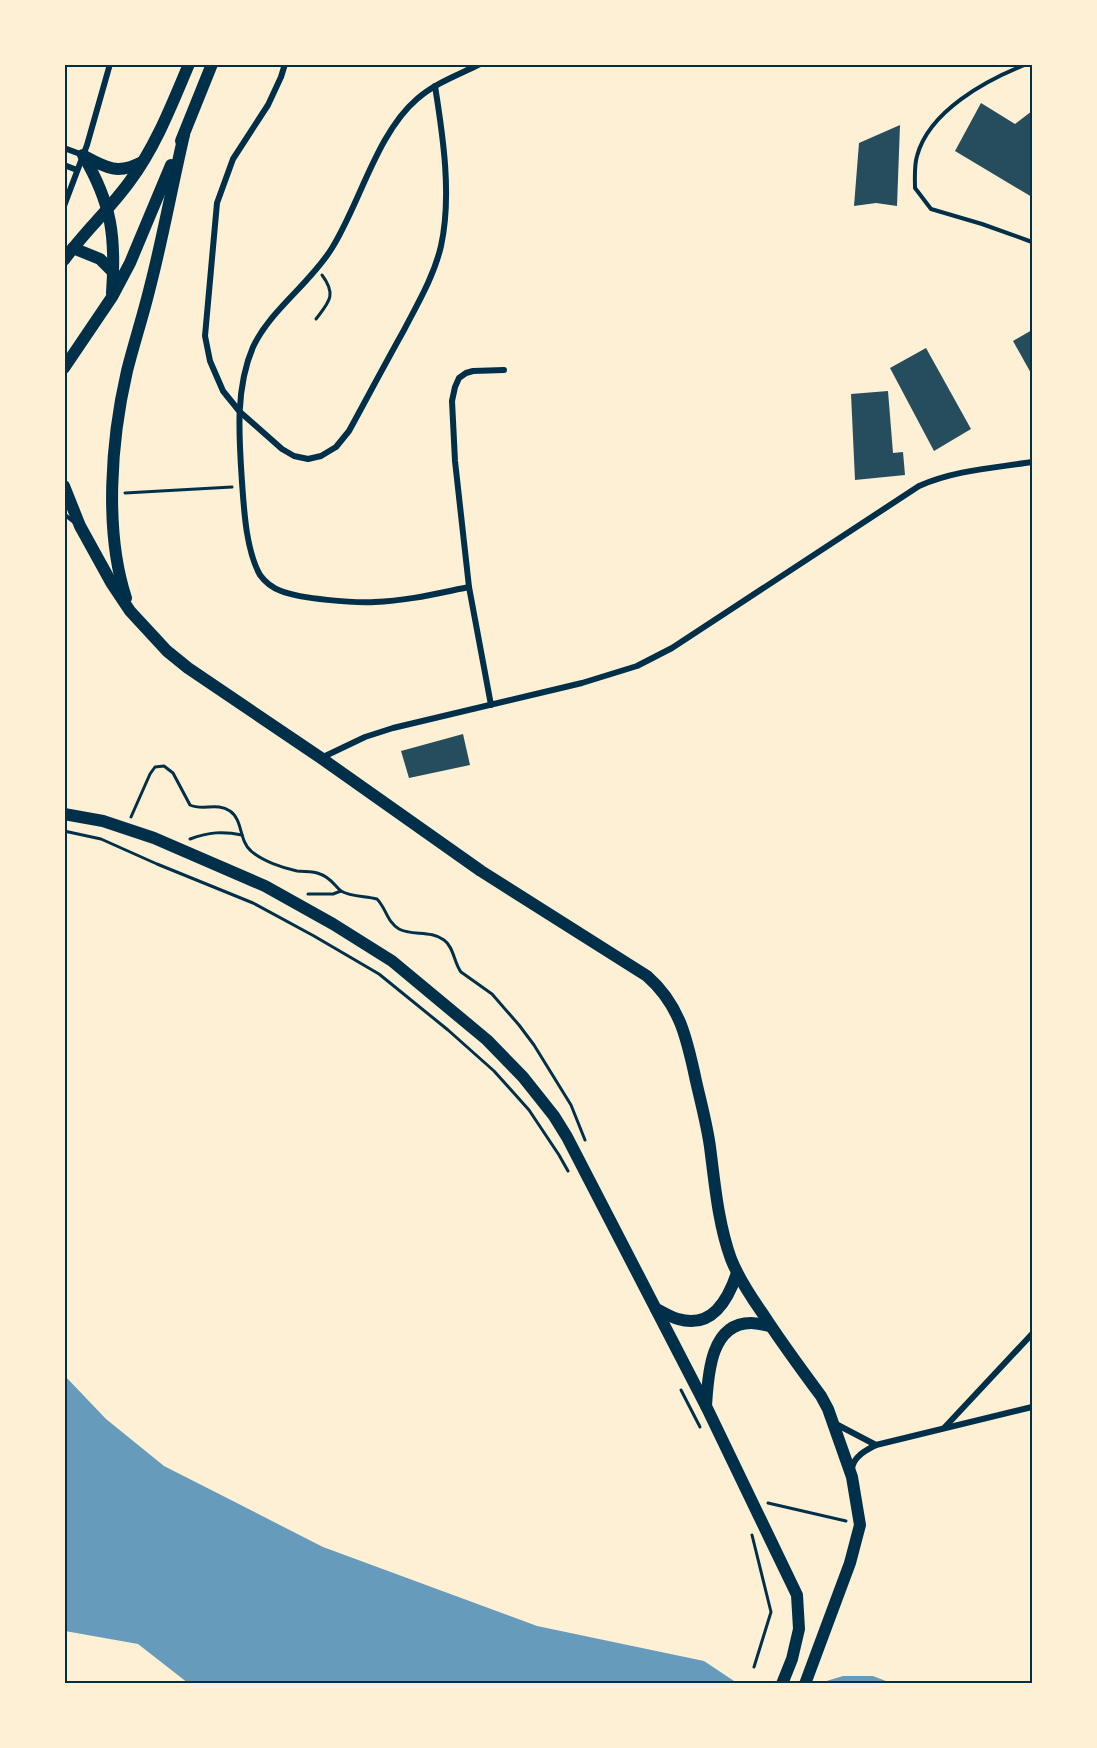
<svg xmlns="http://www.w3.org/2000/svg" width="1097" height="1748" font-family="'Source Sans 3',sans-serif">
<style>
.water{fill:#669bbc}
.building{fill:#264d5e}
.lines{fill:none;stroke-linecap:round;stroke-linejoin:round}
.path{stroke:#003049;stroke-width:3}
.service{stroke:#003049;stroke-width:4}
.minor{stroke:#003049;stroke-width:6}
.primary{stroke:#003049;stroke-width:12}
.neatline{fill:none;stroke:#003049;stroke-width:2}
</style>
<rect width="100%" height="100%" fill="#fdf0d5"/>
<g class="water">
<path d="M64,1375L106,1419L164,1466L323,1547L537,1626L704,1661L737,1683H188L138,1644L65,1631Z"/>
<path d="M843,1676H873L891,1683H820Z"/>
</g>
<g class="building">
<path d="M981,103L1015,124L1032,111V197L955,151Z"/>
<path d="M900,125L897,206L876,203L854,206L859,143Z"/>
<path d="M1032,330V375L1013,341Z"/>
<path d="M926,348L971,429L934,451L890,368Z"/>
<path d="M888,391L893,453L903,452L905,475L855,480L851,394Z"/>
<path d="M463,734L470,765L409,778L401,751Z"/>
</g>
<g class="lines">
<g class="path">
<path d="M316,319C329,302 337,295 322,275"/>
<path d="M125,493L232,487"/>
<path d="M131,817L150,774L155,767L164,766L173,773L190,805C203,811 217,802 230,811C243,820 239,841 251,851C262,861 283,868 297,871C305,872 313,871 320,874C330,877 334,885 341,891C351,897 366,896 377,899C386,908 387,922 399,929C412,936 431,930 444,940C454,947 454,963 461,972L492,994L519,1025L534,1045L571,1105L585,1140"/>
<path d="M64,831L101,839L157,864L253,903L314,936L379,974L448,1030L494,1071L529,1110L559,1155L568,1171"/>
<path d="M190,839C209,832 223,831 242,835"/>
<path d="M308,894H333L341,891"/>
<path d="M681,1390L700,1427"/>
<path d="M768,1503L846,1521"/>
<path d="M752,1535L771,1612L754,1667"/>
</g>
<g class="service">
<path d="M1027,64C986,80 929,111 917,156C914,166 915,178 915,188L931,209L982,224L1032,242"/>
<path d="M64,514L74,522"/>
</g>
<g class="minor">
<path d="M285,64L281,77L268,105L233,159L217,203L205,336L210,361L223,391L240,412L282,449L294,456L308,459L321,456L336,447L349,431C367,398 385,364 404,330C418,303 434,276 441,246C452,196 443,136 435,86"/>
<path d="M64,148L83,155"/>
<path d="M64,165L77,170"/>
<path d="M64,206L87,145L110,64"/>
<path d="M469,587C439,593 407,601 375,602C352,603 302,599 281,591C273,588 265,582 260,575C246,550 244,510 242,482C239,437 235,389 253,347C271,309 310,284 332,248C360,203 377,133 417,99C435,83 458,75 480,64"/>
<path d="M491,705L469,587L455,461L452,401L455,387L459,378L466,373L473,371L504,370"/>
<path d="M321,758L365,737L393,728L582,683L637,666L672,648L919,486C955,470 994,468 1032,462"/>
<path d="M834,1423L876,1445"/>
<path d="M945,1427L1032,1334"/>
<path d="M852,1469C853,1457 866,1450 876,1445L1032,1407"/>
</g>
<g class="primary">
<path d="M181,141L212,64"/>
<path d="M83,155C112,204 116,237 112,293"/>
<path d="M84,156C106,168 118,175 142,162"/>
<path d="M73,248L100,259L114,273"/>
<path d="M64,260C84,232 110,209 130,181C156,146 172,104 189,64"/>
<path d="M64,368L112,297L130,263L171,165"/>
<path d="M64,486L80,526L112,584L130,611L167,651L188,668L321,758L481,871L647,976C680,1005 687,1039 696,1081C701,1103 707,1125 710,1147C715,1185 718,1223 731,1259C739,1279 751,1297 763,1314C781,1342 801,1369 821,1396L828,1409L852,1477L860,1525L850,1563L805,1684"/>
<path d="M126,598C104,531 111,440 127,371C134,343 143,316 150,287C163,237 172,186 184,135"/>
<path d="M64,814L103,821L154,838L265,886L333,924L392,961L487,1040L523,1077L554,1116L567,1137L706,1406L797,1595L799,1629L792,1659L782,1684"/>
<path d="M656,1309C663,1312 670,1317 678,1319C712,1329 728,1300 737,1273"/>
<path d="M706,1406C708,1376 710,1323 751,1323C757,1323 764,1325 770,1326"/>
</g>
</g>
<rect width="1097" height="1748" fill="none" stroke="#fdf0d5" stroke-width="132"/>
<rect x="66" y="66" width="965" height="1616" class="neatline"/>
</svg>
